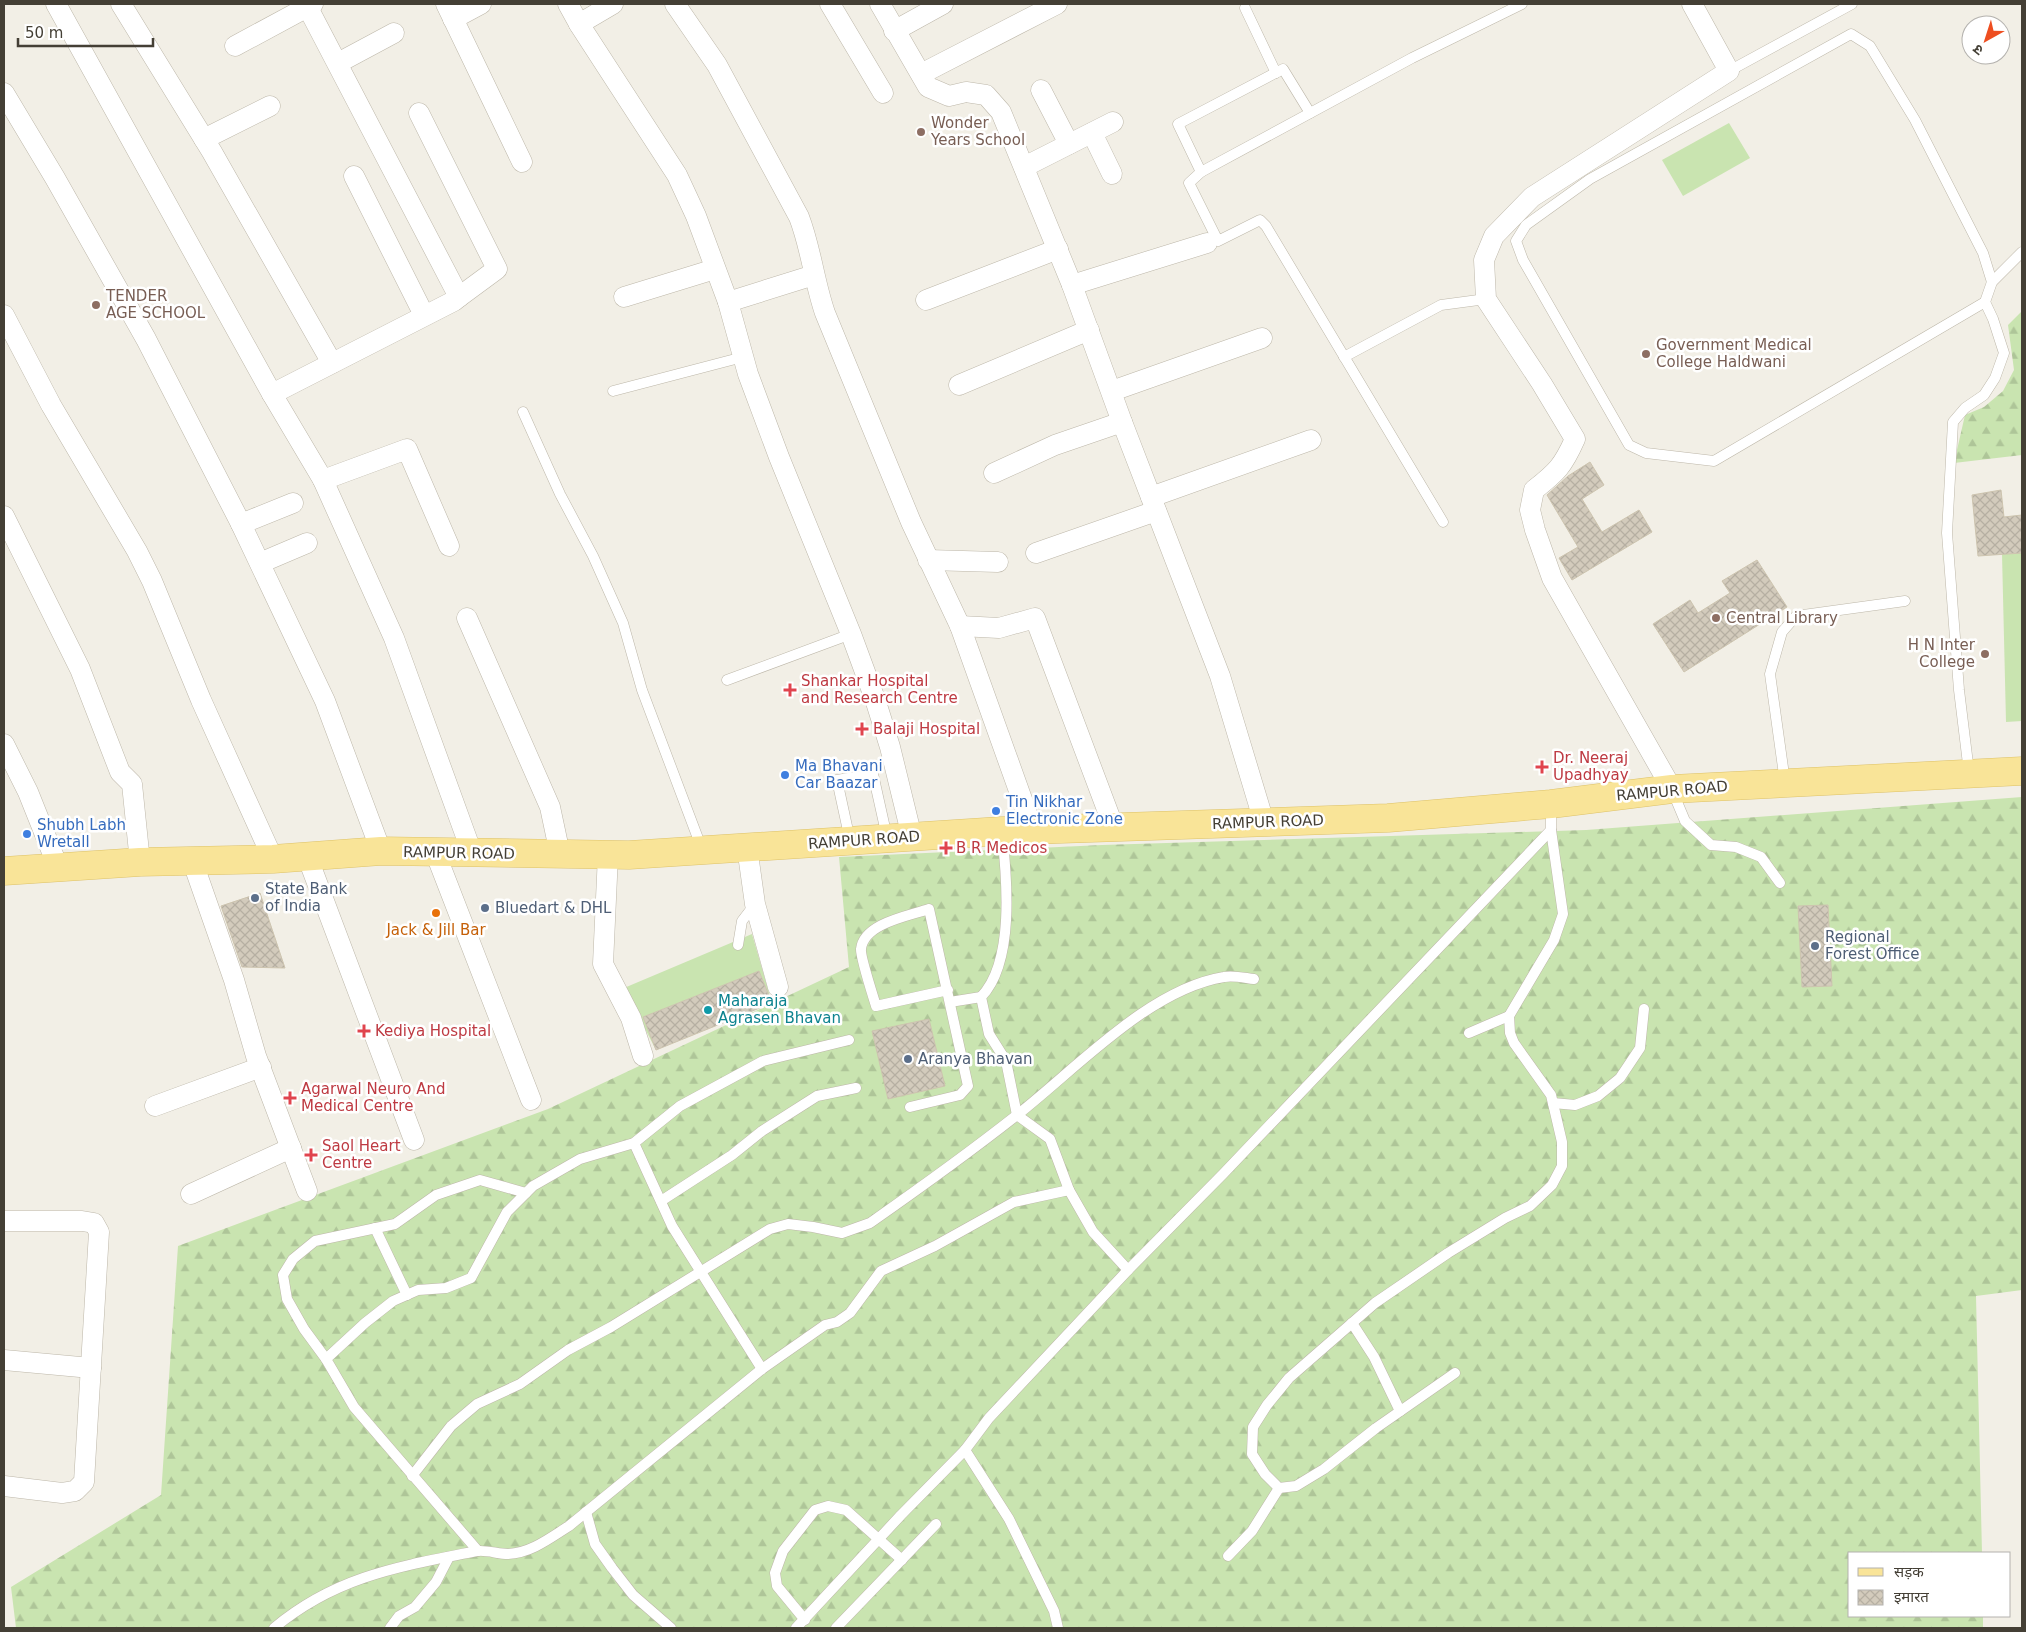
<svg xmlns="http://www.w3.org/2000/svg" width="2026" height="1632" font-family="'DejaVu Sans','Noto Sans Devanagari',sans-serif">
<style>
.grass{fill:#c9e4b0}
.forest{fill:url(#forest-firs)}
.building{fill:url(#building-cross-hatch);stroke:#cdc4af}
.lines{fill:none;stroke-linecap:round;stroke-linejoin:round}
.service-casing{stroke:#bdb7a9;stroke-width:11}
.minor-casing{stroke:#bdb7a9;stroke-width:21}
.primary-casing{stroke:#ddc269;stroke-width:29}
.service{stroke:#fff;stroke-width:10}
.minor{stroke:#fff;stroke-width:20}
.primary{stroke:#f9e498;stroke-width:28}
.education-dot{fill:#8d6e63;stroke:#fff;stroke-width:2}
.health-dot{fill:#e0444e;stroke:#fff;stroke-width:2}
.shop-dot{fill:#3f7fe0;stroke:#fff;stroke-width:2}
.service-dot{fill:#5c6f8a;stroke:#fff;stroke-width:2}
.food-dot{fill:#e8710a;stroke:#fff;stroke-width:2}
.culture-dot{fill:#0f9aa8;stroke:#fff;stroke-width:2}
.labels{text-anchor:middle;stroke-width:5;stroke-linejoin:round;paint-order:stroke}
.education-label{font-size:15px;fill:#785e54;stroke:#fff;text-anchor:start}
.health-label{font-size:15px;fill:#be3a42;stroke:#fff;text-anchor:start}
.shop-label{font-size:15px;fill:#366cbe;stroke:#fff;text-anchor:start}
.street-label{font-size:15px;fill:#443f35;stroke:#fff}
.service-label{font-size:15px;fill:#4e5e75;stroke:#fff;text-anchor:start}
.food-label{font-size:15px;fill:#c56008;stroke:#fff}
.culture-label{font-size:15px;fill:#0d838f;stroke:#fff;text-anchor:start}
</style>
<defs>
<pattern id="forest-firs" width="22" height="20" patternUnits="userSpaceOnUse" patternTransform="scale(1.25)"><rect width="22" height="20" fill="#c9e4b0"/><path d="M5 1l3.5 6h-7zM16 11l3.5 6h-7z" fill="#aec598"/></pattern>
<pattern id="building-cross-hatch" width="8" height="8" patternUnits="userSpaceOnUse" patternTransform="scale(1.25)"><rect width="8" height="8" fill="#d3cbbc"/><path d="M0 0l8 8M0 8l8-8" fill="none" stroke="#b6afa2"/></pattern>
</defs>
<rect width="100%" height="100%" fill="#f2efe6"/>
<g class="grass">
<path d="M1729,123L1750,158L1683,196L1662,160Z"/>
<path d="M2022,553V721L2006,722L2002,554Z"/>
<path d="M752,934L772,1003L759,971L643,1017L656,1050L624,988Z"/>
</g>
<g class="forest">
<path d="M2022,311V455L1954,463L1965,415L1984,407L2003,391L2014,370L2008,325Z"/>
<path d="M2022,797V1290L1976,1296L1982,1553H1850V1616H1983V1628H16L11,1587L161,1495L178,1246L548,1109L849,967L839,857L1102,845L1586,830Z"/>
</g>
<g class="building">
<path d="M1590,462L1604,485L1582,499L1602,532L1639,510L1652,532L1572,580L1559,558L1578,547L1547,495L1568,476Z"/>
<path d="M2001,490L2004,517L2022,515V553L1978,556L1972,495Z"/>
<path d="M1757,560L1787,607L1684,672L1653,624L1690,600L1698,613L1730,593L1722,581Z"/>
<path d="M260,893L285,968L242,967L221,906Z"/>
<path d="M1828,905L1832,986L1802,987L1798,906Z"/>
<path d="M759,971L772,1003L656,1050L643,1017Z"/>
<path d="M929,1019L945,1086L888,1099L872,1031Z"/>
</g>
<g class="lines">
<g class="service-casing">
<g id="service">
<path d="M1245,8L1276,73"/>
<path d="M1729,71L1852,4"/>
<path d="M1201,172L1178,124L1283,69L1310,113"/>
<path d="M1985,302L1714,461L1646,453L1629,445L1523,260L1516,241L1526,225L1590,179L1851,34L1870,46L1915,120L1983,253L1992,282"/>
<path d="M1344,357L1441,305L1486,299"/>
<path d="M613,391L743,357"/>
<path d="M523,412L560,494L593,556L623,623L642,690L702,849"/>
<path d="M1443,522L1266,226L1260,220L1218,241L1189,183L1201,172L1412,58L1522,4"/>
<path d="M727,680L851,634"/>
<path d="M1969,772L1959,690L1947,533L1953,422L1965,408L1984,395L1995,378L2004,353L1993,319L1985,302L1992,282L2022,252"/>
<path d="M1785,782L1770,674L1782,632L1796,616L1905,601"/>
<path d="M1672,790L1685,821L1711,845L1736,847L1761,857L1780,883"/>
<path d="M1002,832C1007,878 1015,962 981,997L989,1034L1006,1061L1017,1115L1050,1139L1069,1190L1093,1232L1128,1270"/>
<path d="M850,840L837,780L873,774L887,837"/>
<path d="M738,945L742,921L755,904"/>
<path d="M950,1002L981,997"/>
<path d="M1469,1033L1509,1016"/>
<path d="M1553,1103L1575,1105L1598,1096L1620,1078L1640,1048L1644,1009"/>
<path d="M910,1107L960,1095L968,1086L929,909C909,916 864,923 861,949C860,956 873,996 876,1006L948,990"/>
<path d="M634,1143L672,1226L762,1369"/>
<path d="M661,1201L732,1155L762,1131L817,1096L856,1088"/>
<path d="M375,1228L407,1295"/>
<path d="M1352,1323L1374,1357L1400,1411"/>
<path d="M326,1359L304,1329L287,1299L283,1275L293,1259L315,1241L395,1224L436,1195L480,1180L526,1193"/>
<path d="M1455,1373L1376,1428L1324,1469L1296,1486L1279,1488L1265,1474L1252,1454L1253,1427L1267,1405L1289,1378L1375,1303L1448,1253L1505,1218L1530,1206L1552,1185L1562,1166V1142L1551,1095L1514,1043L1510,1033L1509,1016L1554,940L1563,914L1551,830"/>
<path d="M965,1450L1009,1519L1054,1611L1058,1628"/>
<path d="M412,1476L451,1426L477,1404L520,1384L568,1350L611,1327L770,1229L788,1224L813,1227L842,1233L870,1223C920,1188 970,1152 1017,1115C1076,1069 1149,989 1224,977C1233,975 1245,978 1254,979"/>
<path d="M586,1512L595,1544L612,1568L633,1595L671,1628"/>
<path d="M478,1551L354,1407L326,1359L365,1323L393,1301L418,1290L446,1288L471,1278L507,1212L533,1186L580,1159L634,1143L680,1106L763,1061L849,1040"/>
<path d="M1228,1556L1252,1531L1279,1488"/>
<path d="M805,1620L777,1586L775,1573L783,1551L815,1510L828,1506L846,1510L902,1560"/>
<path d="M274,1628C336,1576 401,1566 477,1551C488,1550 498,1554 508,1554C531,1553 550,1538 569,1526L762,1369L825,1325L837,1322L850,1313L881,1271L935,1246L1014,1202L1069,1190"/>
<path d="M390,1628L399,1616L415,1607L436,1582L449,1557"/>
<path d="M796,1628L901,1515L965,1450L989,1418L1128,1270L1223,1174L1551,830V805"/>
<path d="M836,1628L936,1524"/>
</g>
</g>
<g class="minor-casing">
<g id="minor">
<path d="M56,4L272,394L323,480L394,638L472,853"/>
<path d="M121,4L212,152L332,363"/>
<path d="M446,4L522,162"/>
<path d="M568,4L579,24L677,175L696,216L728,302L748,374L779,457L851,634L875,699L890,747L912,837"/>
<path d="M675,4L717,65L799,217C811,248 814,281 825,313L911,522L960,626L1033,830"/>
<path d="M830,4L883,93"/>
<path d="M880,4L928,87L949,96L966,92L986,95L1001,112L1072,285L1122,422L1220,676L1264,822"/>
<path d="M453,19L481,4"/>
<path d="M579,24L613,4"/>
<path d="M894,31L943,4"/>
<path d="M235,46L313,4"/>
<path d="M338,63L394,33"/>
<path d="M921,74L1057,4"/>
<path d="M1041,90L1069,144"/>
<path d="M4,93L55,178L146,339L241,524L325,701L381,851"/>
<path d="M419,113L497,269L459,297"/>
<path d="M1092,133L1112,174"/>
<path d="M204,139L270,106"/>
<path d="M1024,167L1113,122"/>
<path d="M354,176L424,315"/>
<path d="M1072,285L1207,243"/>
<path d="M624,297L715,269"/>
<path d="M926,300L1058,249"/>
<path d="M728,302L814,275"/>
<path d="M4,315L51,405L137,551L152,581L201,700L273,859"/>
<path d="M959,385L1089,330"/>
<path d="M1112,391L1262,338"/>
<path d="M272,394L454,301L459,297L306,4"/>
<path d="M994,473L1055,445L1122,422"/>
<path d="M323,480L407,449L449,546"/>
<path d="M1151,497L1311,440"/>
<path d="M4,516L80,669L120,772L132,784L140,862"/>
<path d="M241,524L293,503"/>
<path d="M1036,553L1156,511"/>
<path d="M928,560L998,562"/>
<path d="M260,563L307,543"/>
<path d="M467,618L550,807L560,854"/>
<path d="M960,626L999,628L1035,618L1114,828"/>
<path d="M4,744L28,792L58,867"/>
<path d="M1672,789L1552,578L1535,530L1530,510L1534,490C1557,472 1563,466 1575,439L1542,384L1486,299L1484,260L1494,236L1532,197L1729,71L1692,4"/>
<path d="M747,847L755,904L778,987"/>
<path d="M435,852L531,1100"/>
<path d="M608,855L603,964L631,1018L643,1056"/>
<path d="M307,856L414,1140"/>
<path d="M192,860L234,980L256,1056L307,1191"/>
<path d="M155,1106L261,1067"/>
<path d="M191,1194L291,1148"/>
<path d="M4,1221H82L94,1223L99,1232L84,1482L75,1491L62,1493L4,1486"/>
<path d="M4,1360L91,1368"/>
</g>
</g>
<g class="primary-casing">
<path id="primary" d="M4,871L140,862L273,859L381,851L629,855L1001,831L1388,818L1551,804L1672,789L2022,771"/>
</g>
<use href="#service" class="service"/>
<use href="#minor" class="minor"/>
<use href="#primary" class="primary"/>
</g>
<g class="education-dot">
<circle cx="921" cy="132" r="5"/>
<circle cx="96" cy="305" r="5"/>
<circle cx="1646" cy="354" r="5"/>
<circle cx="1716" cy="618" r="5"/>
<circle cx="1985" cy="654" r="5"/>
</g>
<g class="health-dot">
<path d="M787.5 682.5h5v5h5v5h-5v5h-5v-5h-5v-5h5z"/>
<path d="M859.5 721.5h5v5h5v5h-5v5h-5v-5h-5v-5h5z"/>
<path d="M1539.5 759.5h5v5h5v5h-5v5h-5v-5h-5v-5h5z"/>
<path d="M943.5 840.5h5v5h5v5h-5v5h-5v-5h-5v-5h5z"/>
<path d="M361.5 1023.5h5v5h5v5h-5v5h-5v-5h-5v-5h5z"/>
<path d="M287.5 1090.5h5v5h5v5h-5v5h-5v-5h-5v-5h5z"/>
<path d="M308.5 1147.5h5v5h5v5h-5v5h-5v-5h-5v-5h5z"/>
</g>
<g class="shop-dot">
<circle cx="785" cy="775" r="5"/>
<circle cx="996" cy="811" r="5"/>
<circle cx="27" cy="834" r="5"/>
</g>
<g class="service-dot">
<circle cx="255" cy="898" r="5"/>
<circle cx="485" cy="908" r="5"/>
<circle cx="1815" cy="946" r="5"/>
<circle cx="908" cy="1059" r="5"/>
</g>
<circle class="food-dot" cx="436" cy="913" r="5"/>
<circle class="culture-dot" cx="708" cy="1010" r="5"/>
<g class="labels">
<g class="education-label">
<text x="931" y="128">Wonder<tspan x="931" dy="17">Years School</tspan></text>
<text x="106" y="301">TENDER<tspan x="106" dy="17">AGE SCHOOL</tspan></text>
<text x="1656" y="350">Government Medical<tspan x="1656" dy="17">College Haldwani</tspan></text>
<text x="1726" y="623">Central Library</text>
<text x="1975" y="650" text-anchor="end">H N Inter<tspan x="1975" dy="17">College</tspan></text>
</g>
<g class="health-label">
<text x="801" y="686">Shankar Hospital<tspan x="801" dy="17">and Research Centre</tspan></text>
<text x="873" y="734">Balaji Hospital</text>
<text x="1553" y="763">Dr. Neeraj<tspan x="1553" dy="17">Upadhyay</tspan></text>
<text x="956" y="853">B R Medicos</text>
<text x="375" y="1036">Kediya Hospital</text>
<text x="301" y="1094">Agarwal Neuro And<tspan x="301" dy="17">Medical Centre</tspan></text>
<text x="322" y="1151">Saol Heart<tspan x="322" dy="17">Centre</tspan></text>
</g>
<g class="shop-label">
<text x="795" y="771">Ma Bhavani<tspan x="795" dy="17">Car Baazar</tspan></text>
<text x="1006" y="807">Tin Nikhar<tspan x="1006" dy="17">Electronic Zone</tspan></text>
<text x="37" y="830">Shubh Labh<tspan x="37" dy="17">Wretall</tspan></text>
</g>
<g class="street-label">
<text transform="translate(1672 791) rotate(-5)" y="5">RAMPUR ROAD</text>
<text transform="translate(1268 822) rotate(-2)" y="5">RAMPUR ROAD</text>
<text transform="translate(864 840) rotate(-4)" y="5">RAMPUR ROAD</text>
<text transform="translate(459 853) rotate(1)" y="5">RAMPUR ROAD</text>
</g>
<g class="service-label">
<text x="265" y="894">State Bank<tspan x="265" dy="17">of India</tspan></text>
<text x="495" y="913">Bluedart &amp; DHL</text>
<text x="1825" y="942">Regional<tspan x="1825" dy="17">Forest Office</tspan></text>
<text x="918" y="1064">Aranya Bhavan</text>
</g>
<g class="food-label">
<text x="436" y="935">Jack &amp; Jill Bar</text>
</g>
<g class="culture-label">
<text x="718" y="1006">Maharaja<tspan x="718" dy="17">Agrasen Bhavan</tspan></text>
</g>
</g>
<rect width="2026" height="1632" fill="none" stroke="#443f35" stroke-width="10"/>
<rect x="1848" y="1552" width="162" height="65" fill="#ffffff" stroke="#b4b2ae"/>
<rect x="1858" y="1568" width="25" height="8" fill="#f9e498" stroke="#b4b2ae"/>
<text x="1894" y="1577" font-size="15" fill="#443f35">सड़क</text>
<rect x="1858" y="1590" width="25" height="15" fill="url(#building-cross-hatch)" stroke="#b4b2ae"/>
<text x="1894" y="1602" font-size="15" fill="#443f35">इमारत</text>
<g transform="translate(1986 40) rotate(219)"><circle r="24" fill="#ffffff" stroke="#b4b2ae"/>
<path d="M0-4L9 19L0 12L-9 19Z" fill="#ee4e20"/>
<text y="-8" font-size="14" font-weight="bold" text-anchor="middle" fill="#443f35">उ</text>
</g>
<path d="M18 38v8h135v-8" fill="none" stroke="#443f35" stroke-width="2.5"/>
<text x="25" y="38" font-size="15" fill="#443f35" stroke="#ffffff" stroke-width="4" paint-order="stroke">50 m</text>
</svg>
